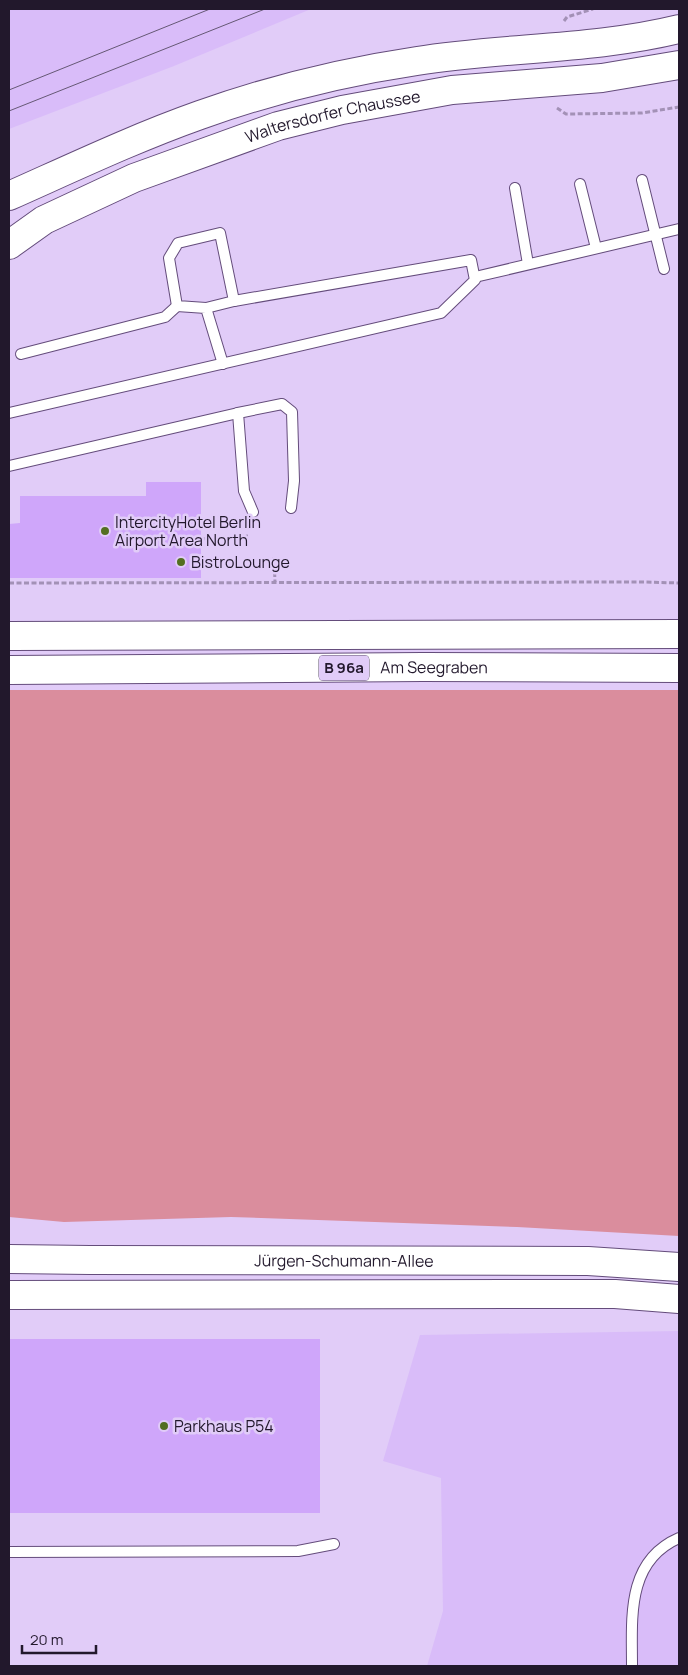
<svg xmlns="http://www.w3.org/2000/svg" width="688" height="1675" font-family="Manrope,sans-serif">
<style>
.built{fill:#d9bcf9}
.green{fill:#da8d9d}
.building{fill:#cfa6fa}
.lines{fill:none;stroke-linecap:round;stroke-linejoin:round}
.lane-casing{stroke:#644c7b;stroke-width:12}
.secondary-casing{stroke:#644c7b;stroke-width:30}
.primary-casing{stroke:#644c7b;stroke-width:30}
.path{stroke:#a391b6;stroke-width:3;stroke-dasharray:5 2.5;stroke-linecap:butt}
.lane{stroke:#fff;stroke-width:10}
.secondary{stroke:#fff;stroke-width:28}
.primary{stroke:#fff;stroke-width:28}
.tram{stroke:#655874;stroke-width:1}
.poi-dot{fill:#536e21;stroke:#e1ccf8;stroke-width:2}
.labels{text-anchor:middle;stroke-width:5;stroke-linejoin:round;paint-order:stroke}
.shield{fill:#e1ccf8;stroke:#5b4e69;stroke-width:1}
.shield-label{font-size:15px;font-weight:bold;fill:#22182c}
.street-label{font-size:16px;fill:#22182c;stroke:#e1ccf8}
.poi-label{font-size:16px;fill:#22182c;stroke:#e1ccf8;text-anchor:start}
</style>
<rect width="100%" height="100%" fill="#e1ccf8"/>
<g class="built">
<path d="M9,9H311L174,66L9,129Z"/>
<path d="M679,1331V1666H427L443,1611L441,1478L383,1461L420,1335Z"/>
</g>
<path class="green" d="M9,690H679V1236L517,1227L231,1217L64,1222L9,1217Z"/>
<g class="building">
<path d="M146,482H201V578H9V524L20,523V496H146Z"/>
<rect x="9" y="1339" width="311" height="174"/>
</g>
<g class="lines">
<g class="lane-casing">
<g id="lane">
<path d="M642,180L664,269"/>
<path d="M580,184L596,248"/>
<path d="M515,188L528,264"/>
<path d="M475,277L679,229"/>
<path d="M206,308L177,306L169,258L178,243L220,233L234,301L206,308L223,364"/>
<path d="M21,354L165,317L177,306"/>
<path d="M9,413L441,313L475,280L471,260L234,301"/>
<path d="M9,466L238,413"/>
<path d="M253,512L244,491L238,413L282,404L292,412L294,481L291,508"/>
<path d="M9,1552L298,1551L334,1544"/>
<path d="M632,1666C632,1618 626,1561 679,1538"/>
</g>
</g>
<g class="secondary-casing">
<g id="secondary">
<path d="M9,196C72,168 135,138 200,115C270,90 343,72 417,61C504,47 593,50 679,29"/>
<path id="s1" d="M9,245L44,220L134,178L278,126L342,110L452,90L602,78L679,65"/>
<path id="s2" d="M9,1259L90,1260L588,1261L679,1267"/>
<path d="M9,1295L526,1294H615L679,1299"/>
</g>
</g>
<g class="primary-casing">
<g id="primary">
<path d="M9,636L679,634"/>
<path id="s3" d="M9,670L423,667L679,668"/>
</g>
</g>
<g class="path">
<path d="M564,21L567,17L593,9"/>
<path d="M557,108L566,114L642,113L679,107"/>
<path d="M201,539L248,536"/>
<path d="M274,557L275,582"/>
<path d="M9,583L642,582L679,583"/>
</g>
<use href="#lane" class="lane"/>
<use href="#secondary" class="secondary"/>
<use href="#primary" class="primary"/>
<g class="tram">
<path d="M9,90L210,9"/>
<path d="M9,111L265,9"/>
</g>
</g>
<g class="poi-dot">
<circle cx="105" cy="531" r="5"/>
<circle cx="181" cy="562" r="5"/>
<circle cx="164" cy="1426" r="5"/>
</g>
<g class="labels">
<rect class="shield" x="319" y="655.5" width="50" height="25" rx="4"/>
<g class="shield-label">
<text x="344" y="673">B 96a</text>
</g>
<g class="street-label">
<text dy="6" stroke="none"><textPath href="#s1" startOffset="351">Waltersdorfer Chaussee</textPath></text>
<text dy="6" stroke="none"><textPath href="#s3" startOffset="425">Am Seegraben</textPath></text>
<text dy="6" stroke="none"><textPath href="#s2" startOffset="335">Jürgen-Schumann-Allee</textPath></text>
</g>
<g class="poi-label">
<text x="115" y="528">IntercityHotel Berlin<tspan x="115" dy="18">Airport Area North</tspan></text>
<text x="191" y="568">BistroLounge</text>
<text x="174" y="1432">Parkhaus P54</text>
</g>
</g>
<rect width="688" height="1675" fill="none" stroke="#22182c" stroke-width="20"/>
<path d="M22 1645v8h74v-8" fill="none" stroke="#22182c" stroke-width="2.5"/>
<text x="30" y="1645" font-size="15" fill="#22182c" stroke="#e1ccf8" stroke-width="4" paint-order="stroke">20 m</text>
</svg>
